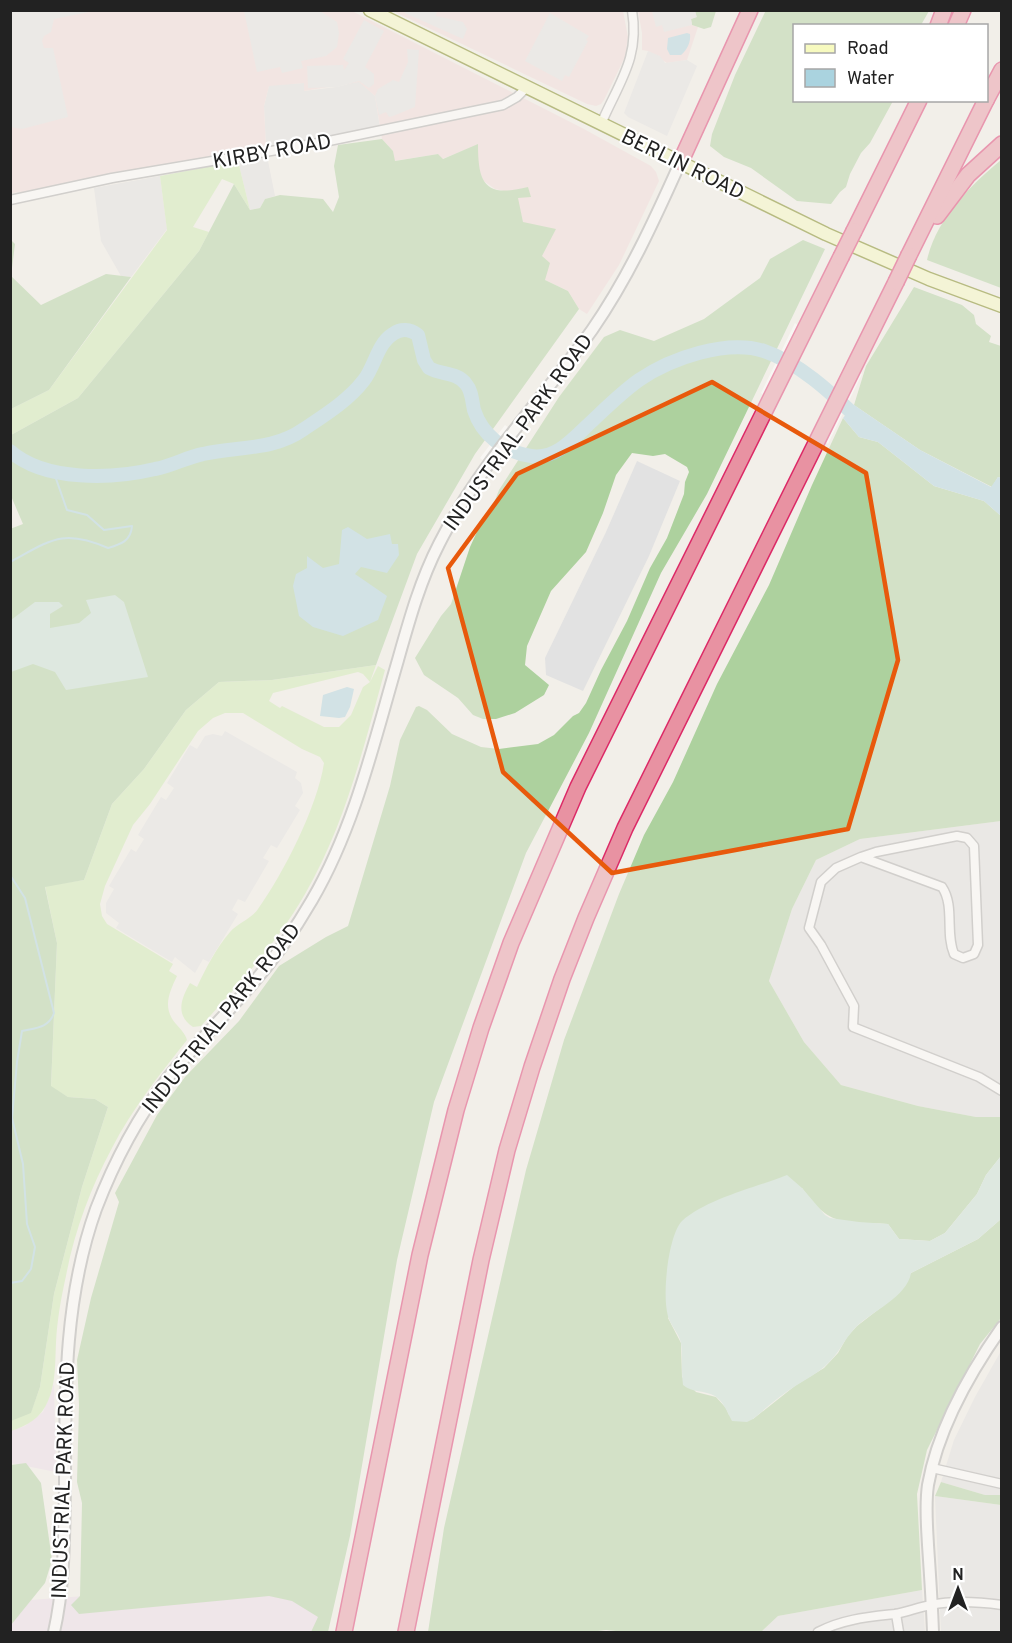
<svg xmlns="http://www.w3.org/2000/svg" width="1012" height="1643" font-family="Overpass,sans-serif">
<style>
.residential{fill:#e0dfdf}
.commercial{fill:#f2dad9}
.industrial{fill:#ebdbe8}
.grass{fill:#cdebb0;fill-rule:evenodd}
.forest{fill:#add19e}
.wetland{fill:#c6e0d4}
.parking{fill:#e2e2e2}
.water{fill:#aad3df}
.pier{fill:#fff}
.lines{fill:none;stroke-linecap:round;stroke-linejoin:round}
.stream{stroke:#aad3df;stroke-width:2}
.river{stroke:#aad3df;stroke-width:14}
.minor-casing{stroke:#a9a9a9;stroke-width:11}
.tertiary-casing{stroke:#a9a9a9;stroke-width:14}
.secondary-casing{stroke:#707d05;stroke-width:15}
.motorway-casing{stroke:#dc2a67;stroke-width:18}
.minor{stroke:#fff;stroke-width:8}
.tertiary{stroke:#fff;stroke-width:10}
.secondary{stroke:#f7fabf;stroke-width:12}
.motorway{stroke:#e892a2;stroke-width:15}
.motorway-bridge-casing{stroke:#dc2a67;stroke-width:18;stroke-linecap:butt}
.motorway-bridge{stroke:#e892a2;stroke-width:15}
.marked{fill:none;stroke:#e8590c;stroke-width:4.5;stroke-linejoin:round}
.labels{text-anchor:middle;stroke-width:4.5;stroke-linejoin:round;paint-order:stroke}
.street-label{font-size:21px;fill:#222;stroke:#fff}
</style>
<rect width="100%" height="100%" fill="#f2efe9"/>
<g class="residential">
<path d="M359,81L375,96L380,128L266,148L264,106L269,85L304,83V91L337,87Z"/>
<path d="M265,156L268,161L275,196L265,199L260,208L250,210L238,161Z"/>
<path d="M160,176L167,229L131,277L121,276L101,241L94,188Z"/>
<path d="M1001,821V1117H976L918,1106L841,1085L804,1042L769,981L792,909L816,860L860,839Z"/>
<path d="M1001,1351V1495H985L941,1482L954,1440L975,1397Z"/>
<path d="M935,1496L1001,1505V1632H941Z"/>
<path d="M922,1590L925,1632H761L778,1616Z"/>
</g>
<g class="commercial">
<path d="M11,10L352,11L584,129L651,166L656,172L659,181L619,265L587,314L579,309L568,291L545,280L542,256L523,222L517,198L528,188L508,192L495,189L481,179L478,170V145L442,159L438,154L394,161L393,151L382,139L375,96L359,82L304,91V83L269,86L264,106L266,148L69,182L33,191L11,193Z"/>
<path d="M393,11H623L628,37L625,57L604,100L601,104L596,106L587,104Z"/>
<path d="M638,11H695L692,25L698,27L687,60L667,63L648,51L642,50V33Z"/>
</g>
<g class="industrial">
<path d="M54,1384L56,1472L11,1463L10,1431L25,1426L43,1412Z"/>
<path d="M311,1579L324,1621L321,1632H11V1625L31,1600Z"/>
</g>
<g class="grass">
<path d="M238,161L250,210L234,184L222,179L193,227L209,232L199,251L78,398L11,435V409L49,390L167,230L160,176Z"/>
<path d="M376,665L370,682L378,666L385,670C364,746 345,825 305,894C277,943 239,984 201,1026L193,1027C175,1015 181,999 190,983L197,987C206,968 216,948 230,932C238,923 251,919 258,909C284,872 317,808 324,763L320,757L302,749L243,713H225L213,718L198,731L150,804L133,825L105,886L100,904L102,916L107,924L173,964L169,971L177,976C169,993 162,1008 176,1024C181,1030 185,1033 187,1040C160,1074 132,1109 112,1148C91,1187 74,1232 66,1276C61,1298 57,1321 56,1343C55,1363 56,1383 48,1401C41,1418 27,1426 11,1431L10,1421L31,1412L40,1387L54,1294L82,1187L108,1107L95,1099L68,1097L51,1087L57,943L45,886L84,880L112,804L144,769L186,710L219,682L272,680ZM358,672L363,674L370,682L363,687L351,715L339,727H324L282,706L280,708L269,701L273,693Z"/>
</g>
<g class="forest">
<path d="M766,10L929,11L921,25L794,26V100L893,101L870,143L861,153L850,174L846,187L840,192L831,204L797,201L751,168L724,157L710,146L712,134L735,75Z"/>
<path d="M695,11H716L711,27L704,29L692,25L691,19L696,17Z"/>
<path d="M382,139L393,151L395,161L438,154L443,159L478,144C478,184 485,198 528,187L531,197L518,198L523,222L556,229L542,256L550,263L545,280L568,291L579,309L475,454L417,554L376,665L272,680L219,682L186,710L144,769L112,804L84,880L45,887L57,943L51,1086L68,1097L95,1099L108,1107L82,1187L54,1294L40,1387L31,1413L11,1421L10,529L23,524L11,496V435L78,398L199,251L234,184L250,210L260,208L265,199L280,195L323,199L333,212L339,197L334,166L338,145Z"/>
<path d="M1001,160V288L927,260C936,219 970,186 1001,160Z"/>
<path d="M11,240L15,244L11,276L41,305L106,274L131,277L49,390L11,409Z"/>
<path d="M803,240L825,249L707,494L661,573L589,733L526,853L434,1102L397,1260L350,1536L328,1632H311L318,1617L292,1601L269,1596L79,1614L71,1605L80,1596L82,1503L77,1482L79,1405L77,1360L91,1298L119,1202L115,1193L157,1115L185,1077L239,1021L279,966L326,937L348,926L390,786L400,740L416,707L419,706L427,710L452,734L481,747L499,749L538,744L554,735L573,716L579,713L586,703L601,670L627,621L650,568L667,538L684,494L685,482L689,472L687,467L665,454L653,456L632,453L616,475L603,513L586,552L551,591L527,646L525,665L549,685L544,695L515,713L496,719H483L473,715L458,698L424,675L415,658L441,616L451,604L470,547L481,523L494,503L499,490L559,397L604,337L620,330L654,341L704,319L760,278L770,259Z"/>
<path d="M914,287L962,305L974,315L976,324L991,336L989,342L1001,346V478L998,477L992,487L920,450L854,405L866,366Z"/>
<path d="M843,418L859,437L878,442L934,486L984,501L1001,516V821L860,839L816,860L792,909L769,981L804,1042L841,1085L918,1106L976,1117H1001V1156L986,1175L977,1194L945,1233L930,1241L899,1239L888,1224C844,1222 829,1227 802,1188L668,1318L681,1343L682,1377L696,1392L716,1397L726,1408L729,1415L753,1419L796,1385L824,1368L838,1353L847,1337L857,1326L888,1302L911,1273L978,1239L1001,1219V1318L980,1344L927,1450L917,1494L922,1590L778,1616L761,1632H626L606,1630L590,1632H428L444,1528L526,1170L564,1040L619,894L644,835L673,782L717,684L769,585L812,485Z"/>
<path d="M26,1463L41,1483L52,1560L45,1583L11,1625V1465Z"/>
<path d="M941,1482L985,1495H1001V1505L935,1496Z"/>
</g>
<g class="wetland">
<path d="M115,595L124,602L148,677L66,690L55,672L33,664L11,672V620L35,602H59L63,606L50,614V628L79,623L91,613L86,600Z"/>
<path d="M1001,1156V1219L978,1239L911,1273C907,1297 872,1311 856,1327C844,1339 838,1356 824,1367C816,1374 806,1379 797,1385C781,1395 767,1407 753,1419L747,1422L732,1421C727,1412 724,1402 715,1396C705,1390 692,1393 683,1385C681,1371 683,1357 681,1343C679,1334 672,1327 669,1319C661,1300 668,1235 682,1221C706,1199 757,1187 787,1175L802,1188L825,1215L830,1218L859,1222L888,1224L899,1239L930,1241L945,1233L977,1194L986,1175Z"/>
</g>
<g class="parking">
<path d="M10,11H94L54,19L51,32L44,36L42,41L44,48H53L68,117L22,129L11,127Z"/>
<path d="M244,11H320L337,22L339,33L337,47L326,56L301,61L303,68L282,73L280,67L257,72Z"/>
<path d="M405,11H437L436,16L463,22L467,29L463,39L405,13Z"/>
<path d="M652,11H695L697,17L691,19L692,25L664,32L662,25L656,27Z"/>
<path d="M550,13L589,36L586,40L588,41L569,77L565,75L562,81L525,61Z"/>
<path d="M364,20L384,31L365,67L374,74V84L369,88L359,81L337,87L308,88L307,66L343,65L344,70L349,63L343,59Z"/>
<path d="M407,49L419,50L415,107L393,116L389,117L386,112L379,115L375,96L378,89L393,80L399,82L408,62Z"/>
<path d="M648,51L660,56L665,63L687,60L697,66L667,136L628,117L624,113Z"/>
<path d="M637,461L680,481L649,556L583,691L546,675L545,658L606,532Z"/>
<path d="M225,731L297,772L295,778L301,783L303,793L295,806L300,810L277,848L271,845L263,858L269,861L245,902L238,899L232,910L238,914L209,962L203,959L195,973L175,957L172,962L116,928L119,923L106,913V903L114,889L109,886L131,849L136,852L144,839L138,835L161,797L166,800L174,788L167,783L190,745L197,749L205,736L213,734L222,736Z"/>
</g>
<g class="water">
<path d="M687,33L690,34C691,42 687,50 681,55H670L667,49L668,38Z"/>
<path d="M854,405L920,450L991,487L998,477L1001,478V516L984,501L934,486L878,442L859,437L843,418Z"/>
<path d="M348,527L367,539L390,534L392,544H398L399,555L387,573L361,567L355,574L387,596L378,620L343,636L313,627L299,616L293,586L296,574L307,568V556L323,568L339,564L342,530Z"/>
<path d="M347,687L354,689L350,707L345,717L339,718L320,716L323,695Z"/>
</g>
<g class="pier">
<path d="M795,323L811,336L777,405L761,393Z"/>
<path d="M846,362L862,374L828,444L812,432Z"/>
<path d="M505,425L522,438L497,471L480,458Z"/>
</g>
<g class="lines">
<g class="stream">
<path d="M10,562C51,540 63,528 108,548C121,544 131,541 132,526L104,530L87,515L67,510L54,473"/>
<path d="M10,843V849"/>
<path d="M10,875L25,898L54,1013C49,1028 35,1028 22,1031L17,1062L12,1118L23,1164L27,1224L35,1247L31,1269L22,1281L10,1283"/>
</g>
<path class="river" d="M10,451C45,482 113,479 155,469C172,466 187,457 203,454C238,446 273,451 304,429C325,415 349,400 364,380C375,366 377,344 393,334C401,328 410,329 418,335L424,360L429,368C441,375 457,372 466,384C472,391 472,401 474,410C482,435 504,452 531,456C556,460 574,438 591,422C607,407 622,392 639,380C671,358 727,339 764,351C802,364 834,396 863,423"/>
<g class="minor-casing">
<g id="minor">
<path d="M601,124C619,82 640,58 632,10"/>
<path d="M10,200L112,178L324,142L503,105L517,97L527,87"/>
<path d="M861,857L876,852L957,836L967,838L974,846L978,945L974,954L963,958L954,954C945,933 955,906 942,887L861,857L836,868L821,882L809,928L821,945L854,1006L853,1027L979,1077L1002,1091"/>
<path d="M932,1468L1002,1484"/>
<path d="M896,1614L899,1632"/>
<path d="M818,1632C843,1619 868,1617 895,1614C907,1612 919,1607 931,1605C954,1600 979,1602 1002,1605"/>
</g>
</g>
<g class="tertiary-casing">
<g id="tertiary">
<path d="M54,1632C65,1584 64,1535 65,1485C65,1391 64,1298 96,1209C114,1162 137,1118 167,1079C191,1049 219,1022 244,993C270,965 293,933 312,900C355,826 374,742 398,660C409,621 420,581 439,544C478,466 541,401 592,330C628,278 654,221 680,163"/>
<path d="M933,1632C932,1603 930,1574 928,1545C927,1525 925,1505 928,1485C938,1428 969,1374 1002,1327"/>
</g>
</g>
<g class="secondary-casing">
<path id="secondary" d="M370,10L826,234L929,279L1002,306"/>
</g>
<g class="motorway-casing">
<g id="motorway">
<path d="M938,26L944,10"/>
<path d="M956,26L963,10"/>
<path d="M986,100L1002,70"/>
<path d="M680,163L750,10"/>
<path d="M937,216L968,175L1002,144"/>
<path d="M854,231L919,100"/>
<path d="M909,255L986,100"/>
<path d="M344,1632L420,1255L456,1110L481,1028L511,943L578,787L841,257"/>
<path d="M406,1632L481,1260L507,1150L532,1067L562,979L586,918L625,828L896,282"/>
</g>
</g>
<use href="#minor" class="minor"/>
<use href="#tertiary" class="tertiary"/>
<use href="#secondary" class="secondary"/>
<use href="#motorway" class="motorway"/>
<g class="motorway-bridge-casing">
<g id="motorway-bridge">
<path d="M841,257L854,231"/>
<path d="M896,282L909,255"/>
</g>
</g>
<use href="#motorway-bridge" class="motorway-bridge"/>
</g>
<path d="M0 0H1012V1643H0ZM712,382L866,473L898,660L848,829L612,873L503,772L448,568L517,474Z" fill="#f2efe9" fill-opacity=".55" fill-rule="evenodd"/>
<path class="marked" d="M712,382L866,473L898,660L848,829L612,873L503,772L448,568L517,474Z"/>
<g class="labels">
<g class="street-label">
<text transform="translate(272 151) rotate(-10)" y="7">KIRBY ROAD</text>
<text transform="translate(683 164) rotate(26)" y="7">BERLIN ROAD</text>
<text transform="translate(518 432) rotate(-54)" y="7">INDUSTRIAL PARK ROAD</text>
<text transform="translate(221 1018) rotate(-51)" y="7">INDUSTRIAL PARK ROAD</text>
<text transform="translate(63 1480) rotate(-88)" y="7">INDUSTRIAL PARK ROAD</text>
</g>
</g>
<rect width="1012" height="1643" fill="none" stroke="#222222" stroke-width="24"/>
<rect x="793" y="24" width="195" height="78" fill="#ffffff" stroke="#a7a7a7" stroke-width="1.5"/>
<rect x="805" y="44" width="30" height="9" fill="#f7fabf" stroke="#a7a7a7" stroke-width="1.5"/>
<text x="847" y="54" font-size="18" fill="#222222">Road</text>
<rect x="805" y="69" width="30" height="18" fill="#aad3df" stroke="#a7a7a7" stroke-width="1.5"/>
<text x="847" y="84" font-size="18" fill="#222222">Water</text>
<g transform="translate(958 1589)" stroke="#ffffff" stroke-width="4.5" paint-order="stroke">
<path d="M0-4.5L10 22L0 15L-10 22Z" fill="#222222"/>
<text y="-9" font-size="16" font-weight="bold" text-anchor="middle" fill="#222222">N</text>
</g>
</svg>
